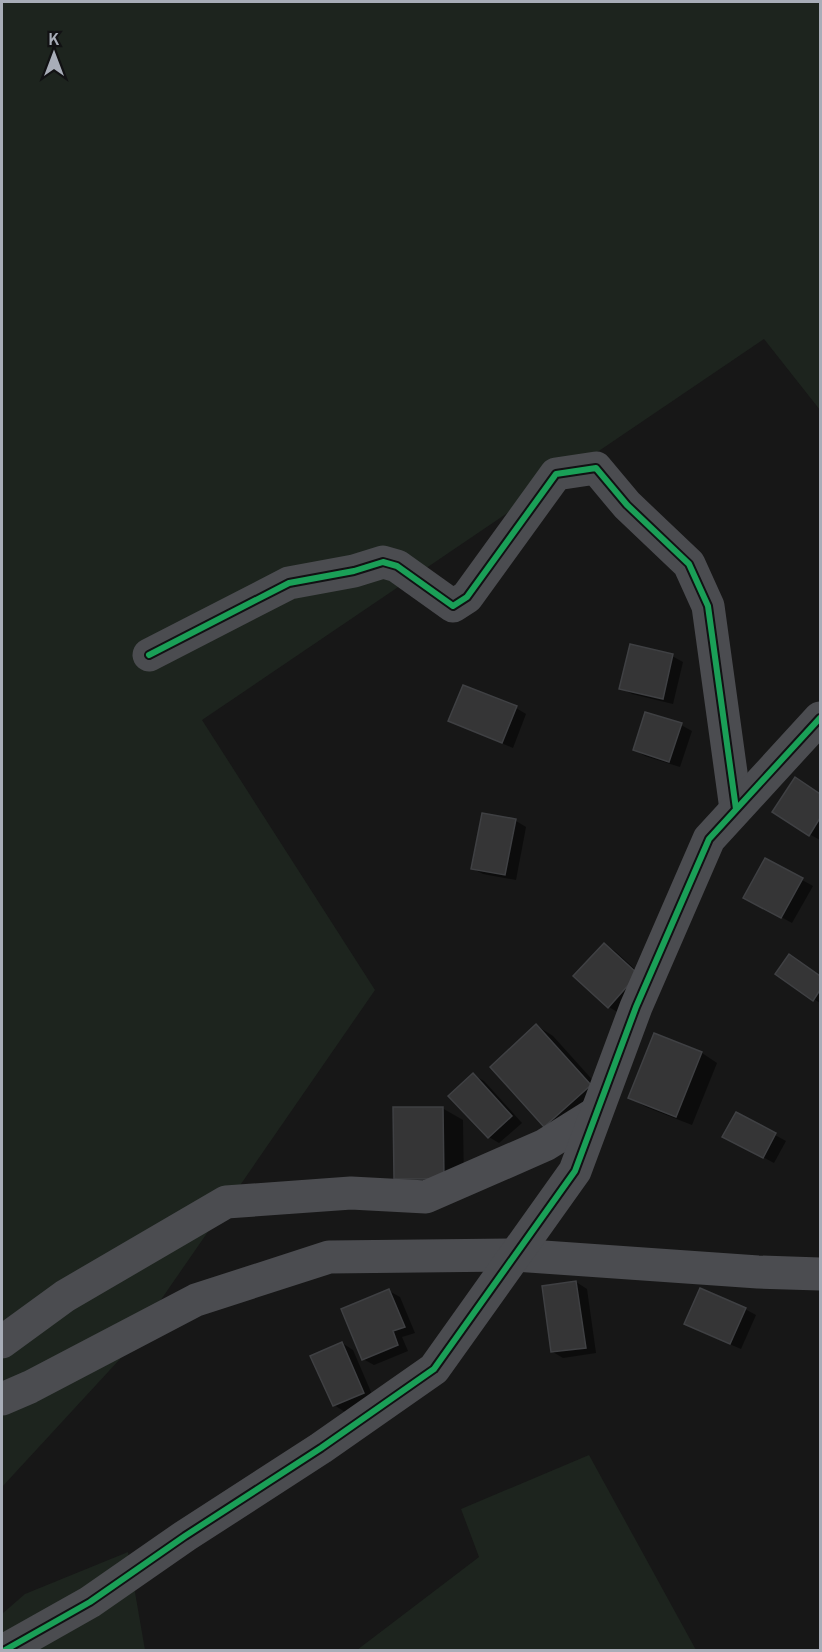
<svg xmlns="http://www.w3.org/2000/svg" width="822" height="1652" font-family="Overpass,sans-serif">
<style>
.green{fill:#1d241e}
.shadow{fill:#0007}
.building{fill:#353536;stroke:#3f4043;stroke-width:1.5}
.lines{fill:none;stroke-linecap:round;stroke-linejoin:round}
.minor{stroke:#4b4c50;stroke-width:33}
.cycleway-casing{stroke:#111113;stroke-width:10}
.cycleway{stroke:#1a9f57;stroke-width:6}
</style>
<rect width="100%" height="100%" fill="#171717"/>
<g class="green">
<path d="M2,2H820V410L764,339L202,720L375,990L120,1359L2,1487Z"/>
<path d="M589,1455L696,1650H357L479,1557L461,1509Z"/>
<path d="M128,1552L145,1650H2V1614L25,1594Z"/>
</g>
<g class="shadow">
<path d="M672,656L683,662L673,704L632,694L621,688Z"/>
<path d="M516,708L526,714L513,748L450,721Z"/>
<path d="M681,725L692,731L680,767L645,756L635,750Z"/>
<path d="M806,786L820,795V840L809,834Z"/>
<path d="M516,821L526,827L516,880L483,874L472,868Z"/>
<path d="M766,860L813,886L792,923L745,897Z"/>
<path d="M604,944L615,951L648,981L619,1013L609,1007Z"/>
<path d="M800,962L820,977V1003L814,999Z"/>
<path d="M537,1026L553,1036L606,1095L545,1126Z"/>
<path d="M655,1035L702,1053L717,1063L692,1125L646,1107L630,1098Z"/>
<path d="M473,1075L484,1081L522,1123L499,1143L489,1137Z"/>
<path d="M442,1108L463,1120L464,1190H416L395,1178Z"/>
<path d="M736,1114L786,1141L774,1163L735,1142Z"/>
<path d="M576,1282L587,1289L596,1353L563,1358L553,1352Z"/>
<path d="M389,1291L400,1297L415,1333L402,1337L408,1351L374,1365L363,1359Z"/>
<path d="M745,1309L756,1315L741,1349L697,1330Z"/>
<path d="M342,1343L353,1350L374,1399L345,1412L334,1405Z"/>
</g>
<g class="building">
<path d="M630,644L673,654L663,699L619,689Z"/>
<path d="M463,685L517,706L502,743L448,721Z"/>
<path d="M645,712L682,723L669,762L633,750Z"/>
<path d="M795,777L820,794V818L809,836L772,812Z"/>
<path d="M482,813L516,819L505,875L471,869Z"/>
<path d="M765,858L803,878L781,918L743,898Z"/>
<path d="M604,943L638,974L608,1008L573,976Z"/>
<path d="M789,954L820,976V990L813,1001L775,974Z"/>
<path d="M536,1024L591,1085L544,1127L490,1067Z"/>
<path d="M654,1033L702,1052L676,1117L628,1098Z"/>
<path d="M473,1073L512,1116L488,1138L448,1096Z"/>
<path d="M393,1107H443L444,1179H394Z"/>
<path d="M736,1112L776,1133L763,1158L722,1137Z"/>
<path d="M576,1281L586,1348L551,1352L542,1286Z"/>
<path d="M700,1288L746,1308L730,1344L684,1324Z"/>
<path d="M389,1289L405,1327L393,1331L398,1345L362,1360L341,1309Z"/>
<path d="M342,1342L364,1393L333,1406L310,1356Z"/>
</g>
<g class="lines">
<g class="minor">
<path d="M149,655L289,583L354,571L383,562L397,566L453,606L467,597L556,474L596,468L627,505L689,564L708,606L736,809"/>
<path d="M2,1342L65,1296L226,1202L351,1193L426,1197L545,1145L596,1113"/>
<path d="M2,1399L30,1387L196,1300L329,1257L515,1255L758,1272L820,1274"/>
<path d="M5,1650L90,1602L185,1536L321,1448L434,1369L575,1171L636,1007L709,839L820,718"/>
</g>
<g class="cycleway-casing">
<g id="cycleway">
<path d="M149,655L289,583L354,571L383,562L397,566L453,606L467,597L556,474L596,468L627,505L689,564L708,606L736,809"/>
<path d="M5,1650L90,1602L185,1536L321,1448L434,1369L575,1171L636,1007L709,839L820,718"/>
</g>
</g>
<use href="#cycleway" class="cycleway"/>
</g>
<rect width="822" height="1652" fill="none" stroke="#a8adb8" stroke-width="6"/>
<g transform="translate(54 54)" stroke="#111113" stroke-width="4.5" paint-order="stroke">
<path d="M0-4.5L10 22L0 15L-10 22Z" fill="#a8adb8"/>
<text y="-9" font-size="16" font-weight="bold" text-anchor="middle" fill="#a8adb8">K</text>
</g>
</svg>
